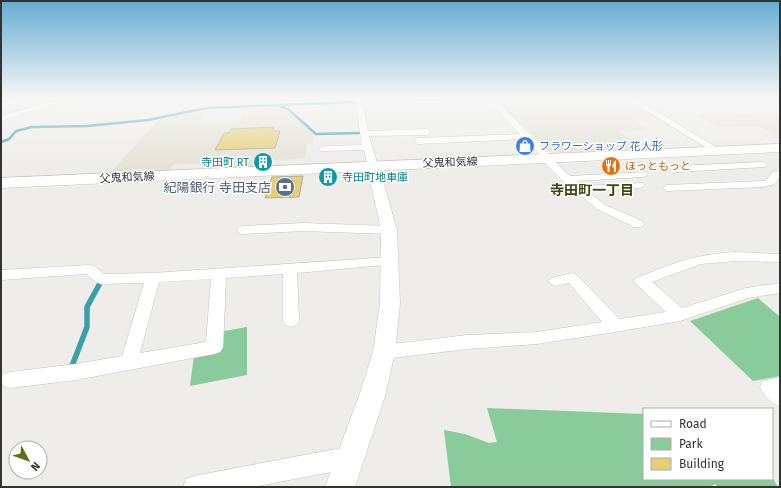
<svg xmlns="http://www.w3.org/2000/svg" width="781" height="488" font-family="'Fira Sans','Noto Sans JP',sans-serif">
<style>
.built{fill:#e5e3d7}
.green{fill:#8acb9c}
.lines{fill:none;stroke-linecap:round;stroke-linejoin:round}
.stream-far1{stroke:#3e9fac;stroke-width:2.5}
.stream{stroke:#3e9fac;stroke-width:5.5}
.building{fill:#e5d076;stroke:#adaca8}
.minor-casing{stroke:#c5c4c0;stroke-width:1}
.tertiary-casing{stroke:#c5c4c0;stroke-width:1}
.secondary-casing{stroke:#c5c4c0;stroke-width:1}
.minor{fill:#fff;fill-rule:evenodd}
.tertiary{fill:#fff;fill-rule:evenodd}
.secondary{fill:#fff;fill-rule:evenodd}
.labels{text-anchor:middle;stroke-width:3;stroke-linejoin:round;paint-order:stroke}
.far-shop-label{font-size:11px;fill:#366cbe;stroke:#fff;text-anchor:start}
.far-culture-label{font-size:11px;fill:#0d838f;stroke:#fff;text-anchor:end}
.far-street-label{font-size:11px;fill:#333331;stroke:#fff}
.far-food-label{font-size:11px;fill:#c56008;stroke:#fff;text-anchor:start}
.service-label{font-size:13px;fill:#4e5e75;stroke:#fff;text-anchor:end}
.neighbourhood-label{font-size:14px;font-weight:bold;fill:#3e490f;stroke:#fff}
</style>
<rect width="100%" height="100%" fill="#eeede9"/>
<g class="built">
<path d="M533,98H611L627,108L646,107L663,118L632,119L648,130L620,132L645,149L554,153L549,151L495,99Z"/>
<path d="M276,106L282,107L314,134L313,143L307,144L305,158L260,161L258,168L202,170L205,163L174,164L169,171L110,173L158,120H166L167,116L199,110L205,112L200,122L239,121L245,108Z"/>
<path d="M780,113V136L758,126L720,127L698,116Z"/>
</g>
<g class="green">
<path d="M758,298L780,317V376L753,381L690,321Z"/>
<path d="M247,327V375L190,386L194,355L222,350L224,331Z"/>
<path d="M487,408L644,414V479H772V477L778,487H718L715,484L710,487H451L444,430L465,434L489,443L497,442Z"/>
</g>
<g class="lines">
<g class="stream-far1">
<path d="M412,100L478,98"/>
<path d="M280,106L288,109L316,134L359,133"/>
<path d="M1,142L9,139L16,131L32,127L87,126L148,120L206,108L355,102"/>
</g>
<path class="stream" d="M72,366L87,327V307L99,285"/>
</g>
<g class="building">
<path d="M274,127L273,131H280L275,148L215,150L224,133H229L231,129Z"/>
<path d="M303,176L299,197L265,198L272,177Z"/>
</g>
<g class="lines">
<g class="minor-casing">
<g id="minor">
<path d="M20,98H31L1,107V103Z"/>
<path d="M64,98H74L1,121V116Z"/>
<path d="M263,98H299L295,100L266,101L264,100Z"/>
<path d="M355,98H362L368,131L427,129L431,132L427,135L369,136L378,166L373,169L368,166L364,150L321,151L319,149L324,146L362,145Z"/>
<path d="M486,98H516L513,100H496L551,156L552,159L570,176L646,172L647,174L646,176L642,177L577,181L582,186L643,183L644,185L643,187L639,188L588,192L605,205L642,221L644,224L642,227H634L597,209L563,181L544,162L543,158L524,139L418,144L414,141L418,138L520,134Z"/>
<path d="M626,98H634L723,151L721,153H715Z"/>
<path d="M769,98H780V102Z"/>
<path d="M762,162L765,163L767,165L765,167L677,172L672,169L677,166Z"/>
<path d="M776,171L780,172V176L775,184L763,187L667,191L662,188L667,185L763,181L767,180L772,172Z"/>
<path d="M303,223L389,226L393,227L395,230L393,233L389,234L303,231L243,234L239,233L237,230L239,227L243,226Z"/>
<path d="M735,252L780,254V262L735,261L701,264L652,282L682,308L746,288L780,283V293L748,298L680,321L615,332L537,344L467,349L384,359L378,357L375,352L378,347L384,345L467,335L537,332L602,322L569,283L556,286L551,284L549,281L551,278L572,273L577,275L619,319L666,312L636,284L634,281L636,278C671,264 696,254 735,252Z"/>
<path d="M390,257L395,258L397,261L395,264L297,273L299,321L297,325L291,327L285,325L283,321V274L226,278L223,347L220,352L214,354L76,380L10,388L3,386L1,381L3,374L10,372L76,364L122,356L144,283L101,284L96,282L86,274L1,280V270L89,265L94,266L104,274L153,273ZM211,279L206,342L140,353L159,282Z"/>
<path d="M780,377V406C771,403 764,396 760,387L762,381Z"/>
<path d="M336,449L356,454L359,462L356,470L348,473L336,471L253,487H183L186,479L194,476Z"/>
</g>
</g>
<g class="tertiary-casing">
<path id="tertiary" d="M373,162L378,163L379,166L397,230L400,303L395,352L385,396L355,487H325L359,396L373,352L380,303L381,230L367,166L368,163Z"/>
</g>
<g class="secondary-casing">
<path id="secondary" d="M780,144V152L1,188V178Z"/>
</g>
<use href="#minor" class="minor"/>
<use href="#tertiary" class="tertiary"/>
<use href="#secondary" class="secondary"/>
</g>
<linearGradient id="sky" x2="0" y2="1"><stop stop-color="#64acd0"/><stop offset="0.59" stop-color="#f7f7f5"/><stop offset="1" stop-color="#f7f7f5" stop-opacity="0"/></linearGradient>
<rect width="781" height="166" fill="url(#sky)"/>
<defs>
<g id="shop-disc" transform="scale(1)"><circle r="9.5" fill="#3f7fe0" stroke="#fff"/><path d="M-5-2.5h2.3a2.7 3.5 0 0 1 5.4 0H5L5.5 6h-11ZM-1.5-2.5h3a1.5 2.3 0 0 0-3 0Z" fill="#fff"/></g>
<g id="building-disc" transform="scale(1)"><circle r="9.5" fill="#0f9aa8" stroke="#fff"/><path d="M-4-6H4V6H1V3H-1V6H-4ZM-2.5-4.3h1.7v1.8h-1.7ZM.8-4.3h1.7v1.8H.8ZM-2.5-1h1.7V.8h-1.7ZM.8-1h1.7V.8H.8Z" fill="#fff"/></g>
<g id="restaurant-disc" transform="scale(1)"><circle r="9.5" fill="#e8710a" stroke="#fff"/><path d="M-5-6h1v4h1v-4h1v4h1v-4h1v5L-1.5 .5V6h-2V.5L-5-1ZM5-6V6H3V1.5H1.5Q1.5-4 5-6Z" fill="#fff"/></g>
<g id="bank-disc" transform="scale(1)"><circle r="9.5" fill="#5c6f8a" stroke="#fff"/><path d="M-6-4H6V4H-6ZM0-2.3a2.3 2.3 0 1 0 0 4.6a2.3 2.3 0 1 0 0-4.6Z" fill="#fff"/></g>
</defs>
<g fill-rule="evenodd">
<use href="#shop-disc" x="525" y="146"/>
<use href="#building-disc" x="263" y="162"/>
<use href="#restaurant-disc" x="611" y="166"/>
<use href="#building-disc" x="328" y="177"/>
<use href="#bank-disc" x="285" y="187"/>
</g>
<g class="labels">
<g class="far-shop-label">
<text x="539" y="150">フラワーショップ 花人形</text>
</g>
<g class="far-culture-label">
<text x="249" y="166">寺田町 RT</text>
<text x="342" y="181" text-anchor="start">寺田町地車庫</text>
</g>
<g class="far-street-label">
<text transform="translate(450 162) rotate(-2)" y="4">父鬼和気線</text>
<text transform="translate(127 177) rotate(-3)" y="4">父鬼和気線</text>
</g>
<g class="far-food-label">
<text x="625" y="170">ほっともっと</text>
</g>
<g class="service-label">
<text x="271" y="192">紀陽銀行 寺田支店</text>
</g>
<g class="neighbourhood-label">
<text x="592" y="195">寺田町一丁目</text>
</g>
</g>
<rect width="781" height="488" fill="none" stroke="#333331" stroke-width="4"/>
<rect x="643" y="408" width="130" height="72" fill="#ffffff" stroke="#adadad"/>
<rect x="651" y="421" width="20" height="6" fill="#ffffff" stroke="#adadad"/>
<text x="679" y="428" font-size="12" fill="#333331">Road</text>
<rect x="651" y="438" width="20" height="12" fill="#8acb9c" stroke="#adadad"/>
<text x="679" y="448" font-size="12" fill="#333331">Park</text>
<rect x="651" y="458" width="20" height="12" fill="#e5d076" stroke="#adadad"/>
<text x="679" y="468" font-size="12" fill="#333331">Building</text>
<g transform="translate(28 460) rotate(131)"><circle r="19" fill="#ffffff" stroke="#adadad"/>
<path d="M0-3L7 15L0 10L-7 15Z" fill="#5f6e19"/>
<text y="-6" font-size="11" font-weight="bold" text-anchor="middle" fill="#333331">N</text>
</g>
</svg>
